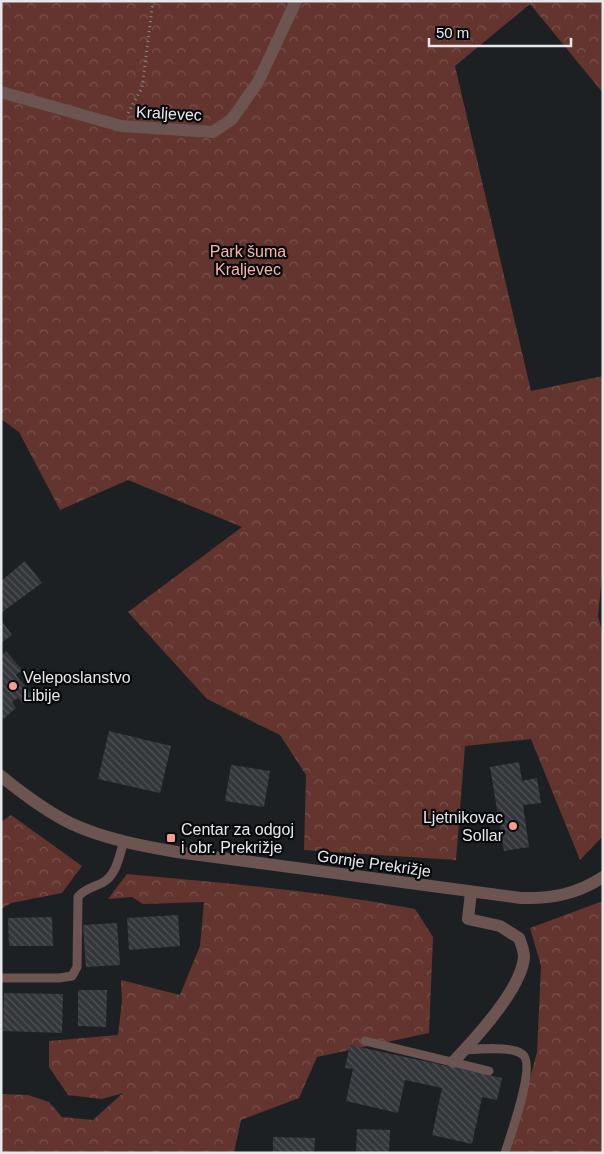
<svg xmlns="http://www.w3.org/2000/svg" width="604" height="1154" font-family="Arial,sans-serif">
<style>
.forest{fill:url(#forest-crowns)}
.building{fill:url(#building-back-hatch)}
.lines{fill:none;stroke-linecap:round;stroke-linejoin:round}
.path{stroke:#8a8c8f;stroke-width:3;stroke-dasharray:1 4;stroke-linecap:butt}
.service{stroke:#6c5450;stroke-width:9}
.minor{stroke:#6c5450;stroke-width:12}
.tertiary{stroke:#6c5450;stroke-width:12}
.poi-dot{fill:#f59d8f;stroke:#08090b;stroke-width:2}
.labels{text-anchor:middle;stroke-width:4.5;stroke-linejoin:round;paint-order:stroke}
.street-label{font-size:16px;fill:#e6e8eb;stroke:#08090b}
.park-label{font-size:16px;fill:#fab5aa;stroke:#08090b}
.poi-label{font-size:16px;fill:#e6e8eb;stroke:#08090b;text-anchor:start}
</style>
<defs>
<pattern id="forest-crowns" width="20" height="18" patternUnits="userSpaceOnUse" patternTransform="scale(1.25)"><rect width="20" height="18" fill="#63352e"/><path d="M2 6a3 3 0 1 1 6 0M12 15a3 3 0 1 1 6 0" fill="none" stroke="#79524c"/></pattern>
<pattern id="building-back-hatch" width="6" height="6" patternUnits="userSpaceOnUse" patternTransform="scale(1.25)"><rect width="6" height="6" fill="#33363a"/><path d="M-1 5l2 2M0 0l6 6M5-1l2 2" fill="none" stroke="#515357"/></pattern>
</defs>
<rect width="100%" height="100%" fill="#1d2023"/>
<g class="forest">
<path d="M1,1H603V93L530,4L455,66L531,391L603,376V565L598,616L603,635V836L580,860L531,739L465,746L456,860L304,850L306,775L280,735L207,699L128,612L242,527L128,480L60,510L19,432L1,419Z"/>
<path d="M11,815L82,866L62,893L11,903L1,909V822Z"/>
<path d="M127,874C223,883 320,891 415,909L433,937L429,1033L317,1057L299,1098L241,1120L234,1153H1V1094L28,1095L49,1102L62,1117L93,1120L123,1093L102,1099L68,1095L49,1067V1041L118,1035L122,1001L121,980L180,995L200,946L204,902L143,904L132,897L108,899Z"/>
<path d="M603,901V1153H510L537,1052L541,966L530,928Z"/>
</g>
<g class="building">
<path d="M25,561L42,583L2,612L1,581Z"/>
<path d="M1,620L12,635L1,643Z"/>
<path d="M6,651L22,670L16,675L33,696L23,704L18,698L12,702L16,708L1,721V656Z"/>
<path d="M109,731L171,746L160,793L98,779Z"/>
<path d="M519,762L522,781L537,778L541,803L523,805L529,847L504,851L490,767Z"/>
<path d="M231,765L270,771L264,807L225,801Z"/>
<path d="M178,915L180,946L129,950L127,918Z"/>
<path d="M52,917L53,946H9L8,918Z"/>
<path d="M117,923L120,965L86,967L83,925Z"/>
<path d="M78,990H107L106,1027L78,1026Z"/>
<path d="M4,993L63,994L62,1033L3,1031Z"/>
<path d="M350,1045L502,1078L497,1100L482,1097L472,1144L432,1135L442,1088L405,1080L398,1113L346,1101L353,1069L345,1068Z"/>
<path d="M357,1129L390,1130L389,1153H356Z"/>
<path d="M273,1137L315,1138L314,1153H273Z"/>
</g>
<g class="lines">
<path class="path" d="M128,113L142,88L153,1"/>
<g class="service">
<path d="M1,978H59L72,976L77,967L78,897C84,889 94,887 102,883C117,875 119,856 124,841"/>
<path d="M365,1041L489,1071"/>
<path d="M465,1050C478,1049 512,1046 522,1054C537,1063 510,1137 505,1153"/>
</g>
<g class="minor">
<path d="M1,92L121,126L213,132L232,119L258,82L296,1"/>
<path d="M453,1062C475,1039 522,988 524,957C524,951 521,943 519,938L500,926L468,919L471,892"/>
</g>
<path class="tertiary" d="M1,776C23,794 47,812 72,824C105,839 142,846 177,852L521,898C552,899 577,894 603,877"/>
</g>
<g class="poi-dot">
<circle cx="13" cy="686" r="5"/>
<circle cx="513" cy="826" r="5"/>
<rect x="166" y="833" width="10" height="10" rx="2.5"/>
</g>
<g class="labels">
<g class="street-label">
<text transform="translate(169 113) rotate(3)" y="6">Kraljevec</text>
<text transform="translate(374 863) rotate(8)" y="6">Gornje Prekrižje</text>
</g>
<g class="park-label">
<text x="248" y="257">Park šuma<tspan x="248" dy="18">Kraljevec</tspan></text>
</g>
<g class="poi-label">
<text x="23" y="683">Veleposlanstvo<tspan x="23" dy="18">Libije</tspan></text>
<text x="503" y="823" text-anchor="end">Ljetnikovac<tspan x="503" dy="18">Sollar</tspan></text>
<text x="181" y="835">Centar za odgoj<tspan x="181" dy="18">i obr. Prekrižje</tspan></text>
</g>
</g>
<rect width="604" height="1154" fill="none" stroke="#e6e8eb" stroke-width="5"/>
<path d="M429 38v8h142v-8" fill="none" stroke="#e6e8eb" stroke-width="2.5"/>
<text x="436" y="38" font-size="15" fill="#e6e8eb" stroke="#08090b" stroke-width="4" paint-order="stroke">50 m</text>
</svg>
